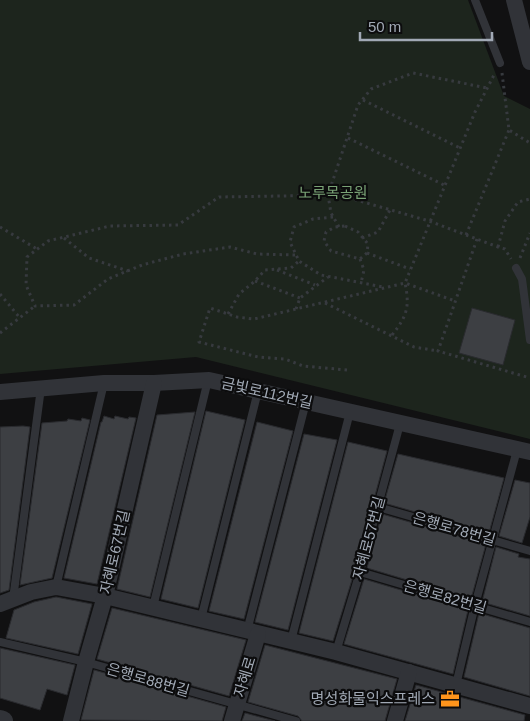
<svg xmlns="http://www.w3.org/2000/svg" width="530" height="721" font-family="Helvetica,'Noto Sans KR',sans-serif">
<style>
.green{fill:#1d251d}
.building{fill:#3d3f43;stroke:#2a2b2f}
.lines{fill:none;stroke-linecap:round;stroke-linejoin:round}
.path{stroke:#373a3f;stroke-width:3;stroke-dasharray:2.5 4;stroke-linecap:butt}
.service{stroke:#313338;stroke-width:8}
.minor{stroke:#313338;stroke-width:16}
.tertiary{stroke:#313338;stroke-width:20}
.labels{text-anchor:middle;stroke-width:4.5;stroke-linejoin:round;paint-order:stroke}
.park-label{font-size:15px;fill:#79a275;stroke:#0c0c0d}
.street-label{font-size:15px;fill:#a1a9b5;stroke:#0c0c0d}
.poi-label{font-size:15px;fill:#a1a9b5;stroke:#0c0c0d;text-anchor:end}
</style>
<rect width="100%" height="100%" fill="#111112"/>
<path class="green" d="M0,0H468L504,96L530,109V439L196,357L0,374Z"/>
<g class="building">
<path d="M472,308L515,320L503,365L459,353Z"/>
<path d="M206,411L245,420L198,608L161,599Z"/>
<path d="M195,412L150,597L117,589L157,415Z"/>
<path d="M104,416L114,419L115,416L128,419L129,417L136,418L97,584L64,578L101,422H102Z"/>
<path d="M82,418L90,420L52,578L20,585L42,423L67,421L68,419L81,421Z"/>
<path d="M257,422L293,431L244,619L209,611Z"/>
<path d="M23,426L30,427L9,590L0,593V427Z"/>
<path d="M304,434L337,440L288,630L255,622Z"/>
<path d="M348,442L387,451L355,570L333,641L299,633Z"/>
<path d="M398,454L504,478L489,533L384,503Z"/>
<path d="M515,480L530,483V517L522,543L499,536Z"/>
<path d="M382,514L486,544L471,599L367,568Z"/>
<path d="M496,547L519,554L518,557L530,559V616L482,602Z"/>
<path d="M364,579L468,610L453,674L344,644Z"/>
<path d="M56,597L92,604L78,654L6,638L14,610L34,602Z"/>
<path d="M112,608L246,640L229,696L97,659Z"/>
<path d="M479,613L530,628V696L464,677Z"/>
<path d="M265,645L397,679L385,721H302L298,716L248,702Z"/>
<path d="M0,648L75,665L67,695L47,689L40,710L0,698Z"/>
<path d="M94,670L226,707L222,721L81,720Z"/>
<path d="M416,685L525,715L524,721H405Z"/>
<path d="M245,713L275,721H242Z"/>
</g>
<g class="lines">
<g class="path">
<path d="M502,73L509,130L530,143"/>
<path d="M363,100L460,148"/>
<path d="M348,138L444,185"/>
<path d="M333,217L313,219L294,227L290,242L299,261L321,275L383,287"/>
<path d="M345,226L358,232L368,244L367,253L360,259L331,251L324,241L326,232L335,227Z"/>
<path d="M0,227L37,249"/>
<path d="M339,227L331,213L328,195L358,105L371,89L413,73L487,88"/>
<path d="M466,235L509,130"/>
<path d="M64,238L89,258L128,271"/>
<path d="M362,238L378,232L390,210"/>
<path d="M477,239L438,351L530,378"/>
<path d="M498,247L505,221L518,202L530,199"/>
<path d="M367,253L410,269"/>
<path d="M295,255L257,254L230,247L183,254L142,265L108,279L74,305L35,306L26,285L27,257L48,241L110,226L178,225L219,197L339,195L429,221L498,247L505,249L511,259"/>
<path d="M520,258L530,233"/>
<path d="M360,259L364,270L361,283"/>
<path d="M277,270L315,285"/>
<path d="M255,281L300,298"/>
<path d="M0,294L20,318"/>
<path d="M325,303L414,347L438,351"/>
<path d="M296,309L300,298L328,277"/>
<path d="M228,314L239,294L255,281L265,270L291,268L299,261"/>
<path d="M0,333L35,306"/>
<path d="M392,335C407,316 410,307 405,283L455,301"/>
<path d="M347,370L303,366L285,359L258,357L199,342L210,308L237,317L254,319L405,283L475,112L495,73"/>
</g>
<g class="service">
<path d="M475,0L500,63"/>
<path d="M516,268L522,279L530,340"/>
<path d="M378,507L530,551"/>
<path d="M360,572L530,622"/>
<path d="M56,587L104,383"/>
<path d="M13,599L41,388"/>
<path d="M153,607L208,380"/>
<path d="M201,619L258,391"/>
<path d="M247,631L306,402"/>
<path d="M291,641L350,412"/>
<path d="M0,642L86,662L296,721"/>
<path d="M336,652L360,572L400,424"/>
<path d="M456,685L475,605L517,450"/>
</g>
<g class="minor">
<path d="M514,0L530,62"/>
<path d="M0,392L104,383H154L209,380L530,452"/>
<path d="M0,604L31,592L56,587L105,596L336,652L530,706"/>
<path d="M71,721L86,662L105,596L154,383"/>
<path d="M232,721L258,634"/>
<path d="M395,721L409,672"/>
</g>
<path class="tertiary" d="M0,720L3,721"/>
</g>
<defs>
<g id="office-bare" transform="scale(1.5)"><path d="M-6-3h4V-5.5h4V-3h4V5H-6ZM-1-4.5V-3h2v-1.5ZM-6 0V1H6V0Z" fill="#ff951c" stroke="#0c0c0d" stroke-width="2.5" paint-order="stroke"/></g>
</defs>
<g fill-rule="evenodd">
<use href="#office-bare" x="450" y="699"/>
</g>
<g class="labels">
<g class="park-label">
<text x="333" y="198">노루목공원</text>
</g>
<g class="street-label">
<text transform="translate(267 393) rotate(13)" y="5">금빛로112번길</text>
<text transform="translate(454 529) rotate(16)" y="5">은행로78번길</text>
<text transform="translate(369 538) rotate(-75)" y="5">자혜로57번길</text>
<text transform="translate(115 552) rotate(-77)" y="5">자혜로67번길</text>
<text transform="translate(445 597) rotate(16)" y="5">은행로82번길</text>
<text transform="translate(245 677) rotate(-73)" y="5">자혜로</text>
<text transform="translate(148 680) rotate(16)" y="5">은행로88번길</text>
</g>
<g class="poi-label">
<text x="435" y="704">명성화물익스프레스</text>
</g>
</g>
<path d="M360 32v8h132v-8" fill="none" stroke="#a1a9b5" stroke-width="2.5"/>
<text x="368" y="32" font-size="15" fill="#a1a9b5" stroke="#0c0c0d" stroke-width="4" paint-order="stroke">50 m</text>
</svg>
